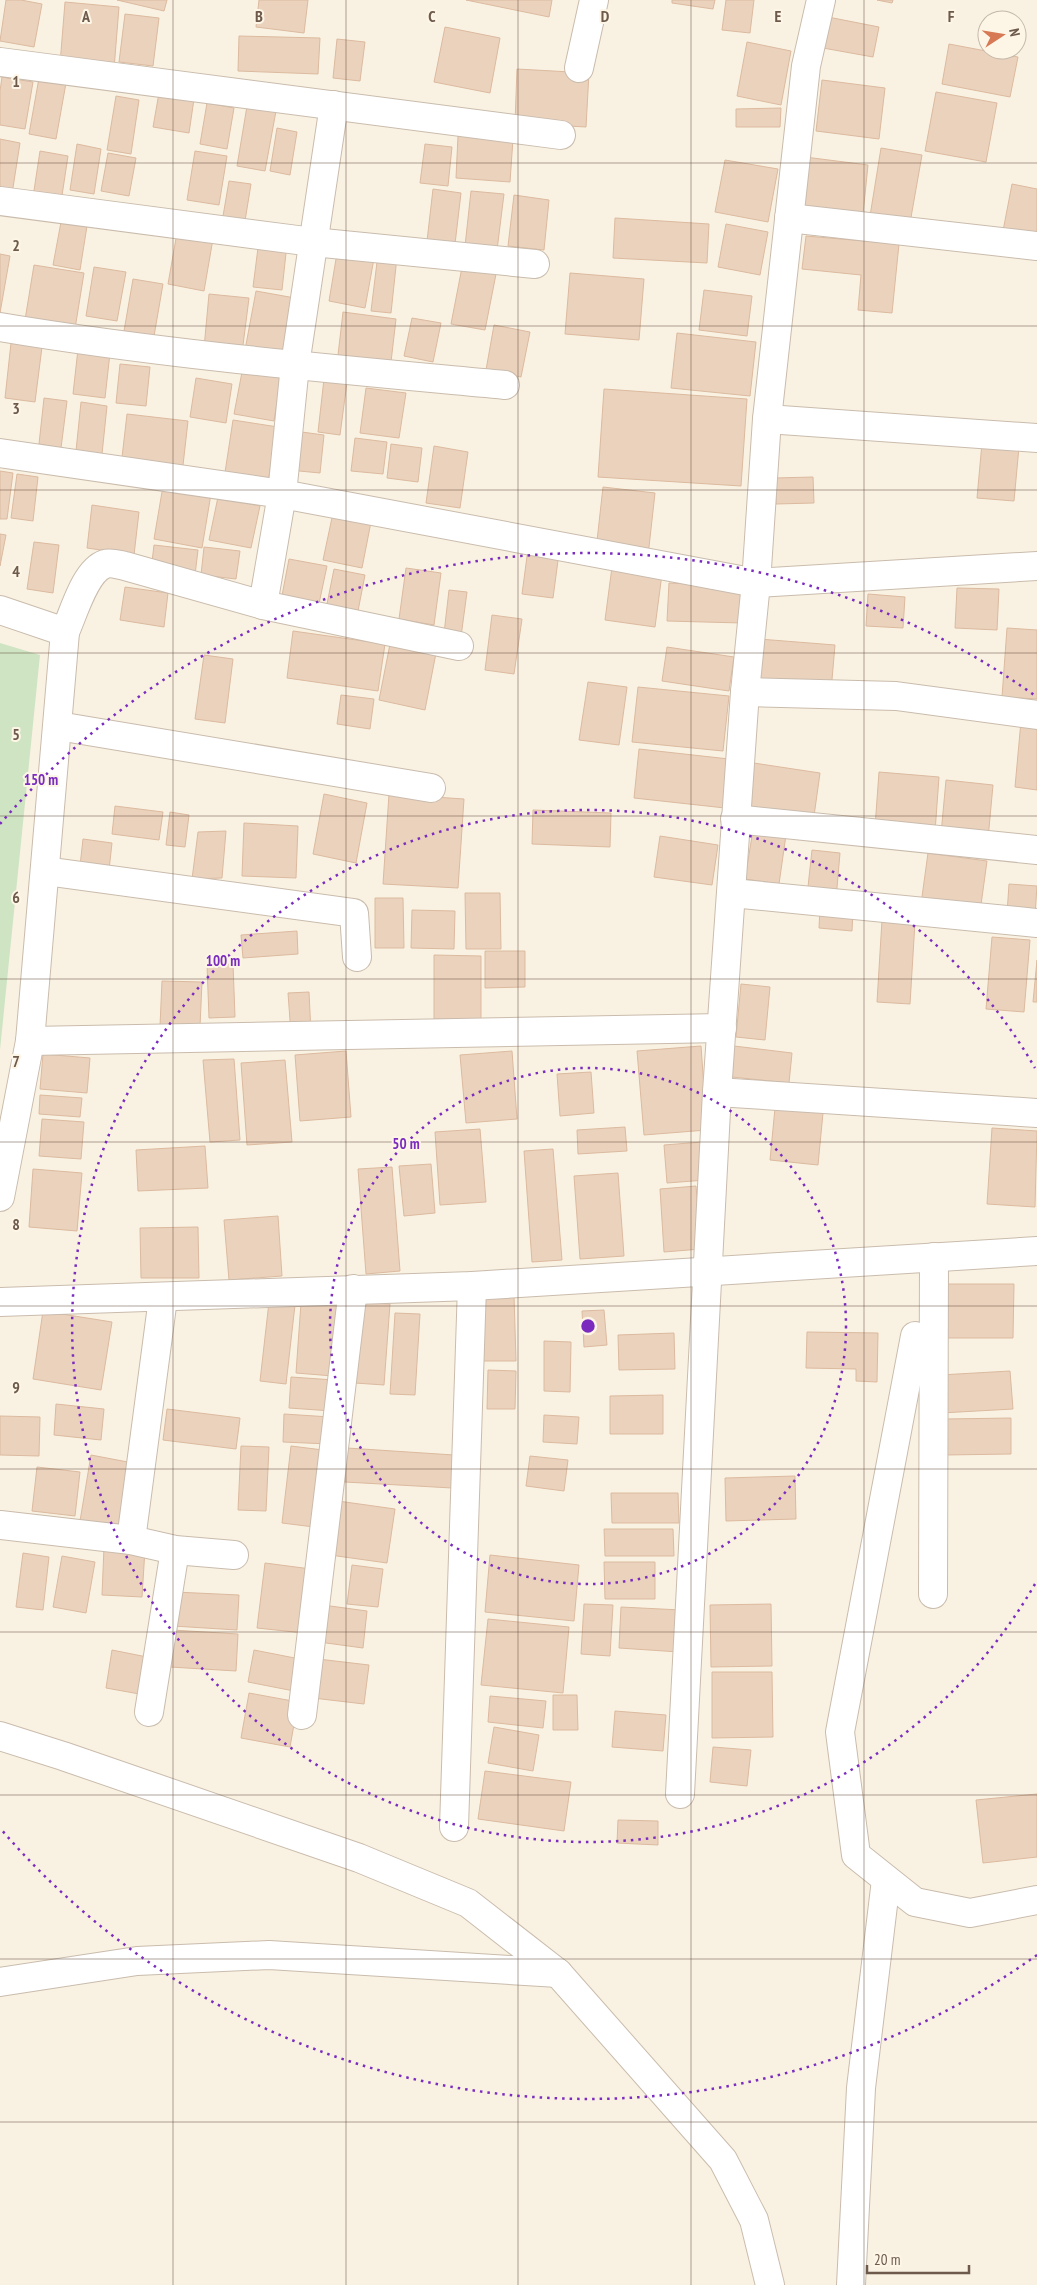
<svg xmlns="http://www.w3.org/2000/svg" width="1037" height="2285" font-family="'PT Sans Narrow',sans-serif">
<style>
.green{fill:#cee4c2}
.building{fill:#ebd2bd;stroke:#dcba9f}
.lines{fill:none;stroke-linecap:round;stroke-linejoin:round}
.minor-casing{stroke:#cabcad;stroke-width:30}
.minor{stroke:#fff;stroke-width:28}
.grid{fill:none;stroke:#6d5a4b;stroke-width:1;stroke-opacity:0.55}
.ring{fill:none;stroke:#7b2cbf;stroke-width:2.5;stroke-dasharray:2.5 5}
.grid-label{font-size:16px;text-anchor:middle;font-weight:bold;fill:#6d5a4b;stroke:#fdf6e7;stroke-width:4;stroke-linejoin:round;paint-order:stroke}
.centre{fill:#7b2cbf;stroke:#fdf6e7;stroke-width:2.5}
.ring-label{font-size:15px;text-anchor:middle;font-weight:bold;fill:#7b2cbf;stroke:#fdf6e7;stroke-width:4;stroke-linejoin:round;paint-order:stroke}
</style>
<rect width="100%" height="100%" fill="#f9f2e2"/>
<path class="green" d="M0,643L40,655L0,1050Z"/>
<g class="building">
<path d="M6,0H21L42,4L34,47L0,41Z"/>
<path d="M117,0H167L164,11Z"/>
<path d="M259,0H308L304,33L256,27Z"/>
<path d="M466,0H552L549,17Z"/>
<path d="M672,0H715L713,9L672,3Z"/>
<path d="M726,0H754L750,33L722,30Z"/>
<path d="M877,0H893L892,3Z"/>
<path d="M65,2L119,7L114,69L60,64Z"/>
<path d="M125,14L159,18L153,66L119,62Z"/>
<path d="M828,17L879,27L873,57L823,48Z"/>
<path d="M445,27L500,38L490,93L434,82Z"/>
<path d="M239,36L320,38L318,74L238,71Z"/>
<path d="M337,39L365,42L360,81L333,78Z"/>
<path d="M747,42L791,51L781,105L737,96Z"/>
<path d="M949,44L1018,57L1010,97L942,84Z"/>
<path d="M517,69L589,73L586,127L515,123Z"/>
<path d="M2,77L33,82L25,129L0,125V91Z"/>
<path d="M39,78L66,83L56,139L29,134Z"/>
<path d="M822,80L885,88L879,139L816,131Z"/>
<path d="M936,92L997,103L986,162L925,151Z"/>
<path d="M159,93L194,99L189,133L153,127Z"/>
<path d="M116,96L139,100L131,154L107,150Z"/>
<path d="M207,103L234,108L227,149L200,144Z"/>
<path d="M247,106L276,111L265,171L237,166Z"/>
<path d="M781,108L780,127H736V109Z"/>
<path d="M277,128L297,132L290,175L270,171Z"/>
<path d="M458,136L513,139L510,182L456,178Z"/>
<path d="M0,139L20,143L12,194L0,192Z"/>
<path d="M77,144L101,149L94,194L70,190Z"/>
<path d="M425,144L452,147L448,186L420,183Z"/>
<path d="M881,148L922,155L910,223L870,216Z"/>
<path d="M40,151L68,156L61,202L33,197Z"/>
<path d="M195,151L227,156L219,205L187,200Z"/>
<path d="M108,153L136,158L129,196L101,191Z"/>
<path d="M805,157L868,165L862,224L798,216Z"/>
<path d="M725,160L778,169L768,222L715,212Z"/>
<path d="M229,181L251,184L244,227L222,222Z"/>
<path d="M1012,184L1037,189V237L1003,231Z"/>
<path d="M433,189L461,193L455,244L427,241Z"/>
<path d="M471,191L504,194L497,250L465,246Z"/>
<path d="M514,195L549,200L544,250L508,246Z"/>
<path d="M615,218L709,224L707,263L613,258Z"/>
<path d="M61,222L87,226L80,270L53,265Z"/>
<path d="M726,224L768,232L760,275L718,267Z"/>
<path d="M178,227L214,233L204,291L168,284Z"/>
<path d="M806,236L899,244L892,313L858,310L861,275L802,269Z"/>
<path d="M259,240L287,244L282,290L253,287Z"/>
<path d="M338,247L375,253L365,308L329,301Z"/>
<path d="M0,254L10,256L0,313Z"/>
<path d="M378,254L397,257L391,313L371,311Z"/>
<path d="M464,257L498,264L485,330L451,324Z"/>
<path d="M34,265L84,273L74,335L24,326Z"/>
<path d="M94,267L126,272L117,321L86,316Z"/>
<path d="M570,273L644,279L639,340L565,334Z"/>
<path d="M133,279L163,284L154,336L124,331Z"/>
<path d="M704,290L752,296L747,336L699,330Z"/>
<path d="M256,291L295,298L285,357L245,350Z"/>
<path d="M209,294L249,298L242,353L204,348Z"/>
<path d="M343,312L396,319L391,362L338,355Z"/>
<path d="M412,318L441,323L433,362L404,356Z"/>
<path d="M494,325L530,332L521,377L486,370Z"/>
<path d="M677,333L756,342L750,396L671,388Z"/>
<path d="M11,343L42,347L35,402L5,398Z"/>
<path d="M78,349L110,353L105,398L73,394Z"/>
<path d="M120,364L150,367L146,406L116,403Z"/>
<path d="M242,372L281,378L274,421L234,414Z"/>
<path d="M196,378L232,384L226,423L190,417Z"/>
<path d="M324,379L347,382L340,435L318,432Z"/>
<path d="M366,388L406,393L399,438L360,433Z"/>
<path d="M604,389L747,399L741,486L598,477Z"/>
<path d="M44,398L67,401L61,448L39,444Z"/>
<path d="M81,402L107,406L102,454L76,451Z"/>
<path d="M127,414L188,421L182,474L121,466Z"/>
<path d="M233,420L278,427L267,487L224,479Z"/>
<path d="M294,431L324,435L320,473L289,470Z"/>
<path d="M355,438L387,442L383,474L351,471Z"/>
<path d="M982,443L1019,447L1014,501L977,498Z"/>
<path d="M391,444L422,448L418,482L387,478Z"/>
<path d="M434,446L468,452L460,508L426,503Z"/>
<path d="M0,471L13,473L7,519H0Z"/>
<path d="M17,474L38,477L33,521L11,518Z"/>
<path d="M813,477L814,503L776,504L775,478Z"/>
<path d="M163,486L211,494L202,548L154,539Z"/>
<path d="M603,487L655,493L648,556L596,550Z"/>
<path d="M218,497L260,506L251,548L209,540Z"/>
<path d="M92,505L139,512L134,555L87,548Z"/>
<path d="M333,513L371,522L362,568L323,560Z"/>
<path d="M0,534L6,535L0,566Z"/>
<path d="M34,542L59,545L53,593L27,589Z"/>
<path d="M154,545L198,550L195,575L151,570Z"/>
<path d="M204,547L240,551L236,579L201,575Z"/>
<path d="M528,549L559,553L553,598L522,594Z"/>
<path d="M289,559L327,566L317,613L280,606Z"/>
<path d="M612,567L662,574L655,627L605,620Z"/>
<path d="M406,568L441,573L434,625L399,619Z"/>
<path d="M334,569L365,575L357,616L326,609Z"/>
<path d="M669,583L743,586L742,623L667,621Z"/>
<path d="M125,587L168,593L164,627L120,620Z"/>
<path d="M957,588L999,589L997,630L955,628Z"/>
<path d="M449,590L467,592L460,644L443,642Z"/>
<path d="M868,594L905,597L903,628L866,626Z"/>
<path d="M492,615L522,619L514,674L485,670Z"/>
<path d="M1007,628L1037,630V699L1002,697Z"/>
<path d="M293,631L385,644L378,691L287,678Z"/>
<path d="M759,639L835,645L831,691L755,685Z"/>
<path d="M390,644L436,653L425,710L379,700Z"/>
<path d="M667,647L734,657L729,691L662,681Z"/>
<path d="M204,655L233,659L225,723L195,719Z"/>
<path d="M588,682L627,687L619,745L579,740Z"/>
<path d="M638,687L729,696L723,751L632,742Z"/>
<path d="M341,695L374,699L370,729L337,724Z"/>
<path d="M1021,721L1037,722V790L1015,787Z"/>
<path d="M639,749L729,759L725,808L634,798Z"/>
<path d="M747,762L820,773L814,816L741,805Z"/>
<path d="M879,772L939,777L935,832L875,827Z"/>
<path d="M946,780L993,785L988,839L941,834Z"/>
<path d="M324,794L367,803L356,863L313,854Z"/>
<path d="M389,794L464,799L458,888L383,884Z"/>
<path d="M115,806L163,812L159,840L112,834Z"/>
<path d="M533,810L611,813L610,847L532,844Z"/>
<path d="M170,812L189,815L185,847L166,845Z"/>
<path d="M244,823L298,826L296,878L242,876Z"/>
<path d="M753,830L786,835L779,884L745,879Z"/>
<path d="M226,831L222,878L192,879L198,832Z"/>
<path d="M660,836L718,845L712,885L654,877Z"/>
<path d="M83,839L112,843L109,870L80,866Z"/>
<path d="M812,850L840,853L836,899L807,896Z"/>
<path d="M928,853L987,861L980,912L921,904Z"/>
<path d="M1009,884L1037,886L1035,915L1007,914Z"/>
<path d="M465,893H500L501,949H466Z"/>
<path d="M375,898H403L404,948H375Z"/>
<path d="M820,908L853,910L852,931L819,928Z"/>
<path d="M412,910L455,911L454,949L411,948Z"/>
<path d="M882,920L915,922L910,1004L877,1002Z"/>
<path d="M297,931L298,954L243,958L241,935Z"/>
<path d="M992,937L1030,940L1024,1012L986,1009Z"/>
<path d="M485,951H525V987L485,988Z"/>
<path d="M434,955L481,956V1020L434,1019Z"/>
<path d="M1037,960V1002H1033Z"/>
<path d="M233,964L235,1017L209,1018L207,965Z"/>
<path d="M162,981L202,982L200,1027L160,1026Z"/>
<path d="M741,984L770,987L765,1040L736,1037Z"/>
<path d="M309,992L311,1033L291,1034L288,993Z"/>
<path d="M701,1046L707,1130L644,1135L637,1051Z"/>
<path d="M734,1046L792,1053L789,1083L732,1077Z"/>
<path d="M346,1051L351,1117L300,1121L295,1055Z"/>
<path d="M512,1051L517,1119L466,1123L460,1055Z"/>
<path d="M43,1054L90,1058L87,1093L40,1089Z"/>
<path d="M234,1059L240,1140L210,1142L203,1060Z"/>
<path d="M285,1060L292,1142L247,1145L241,1063Z"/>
<path d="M591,1072L594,1113L560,1116L557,1074Z"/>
<path d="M40,1095L82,1098L80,1117L39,1114Z"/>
<path d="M775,1108L823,1113L818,1165L770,1160Z"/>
<path d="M42,1119L84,1122L81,1159L39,1156Z"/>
<path d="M625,1127L627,1151L578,1154L577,1130Z"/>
<path d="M992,1128L1037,1131L1035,1207L987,1204Z"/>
<path d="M480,1129L486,1202L440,1205L435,1132Z"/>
<path d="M702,1142L706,1180L667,1183L664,1145Z"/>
<path d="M205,1146L208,1188L138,1191L136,1150Z"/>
<path d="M553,1149L562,1260L532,1262L524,1151Z"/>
<path d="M431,1164L435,1213L404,1216L399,1166Z"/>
<path d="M392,1167L400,1271L366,1274L358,1169Z"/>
<path d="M33,1169L82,1173L77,1231L29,1227Z"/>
<path d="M618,1173L624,1256L580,1259L574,1176Z"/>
<path d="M696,1186L701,1249L664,1252L660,1189Z"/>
<path d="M278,1216L282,1276L229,1280L224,1220Z"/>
<path d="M198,1227L199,1278H141L140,1228Z"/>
<path d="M945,1284H1014L1013,1338H945Z"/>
<path d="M481,1295H514L516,1361H482Z"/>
<path d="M269,1302L295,1305L286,1384L260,1381Z"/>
<path d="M360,1302L390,1304L384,1385L355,1383Z"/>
<path d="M301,1303L338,1306L333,1376L296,1373Z"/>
<path d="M604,1310L607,1345L584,1347L582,1311Z"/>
<path d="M43,1311L112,1322L101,1390L33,1379Z"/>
<path d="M395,1313L420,1314L415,1395L390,1394Z"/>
<path d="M807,1332L878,1333L877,1382L856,1381V1369L806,1368Z"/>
<path d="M674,1333L675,1369L619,1370L618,1335Z"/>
<path d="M544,1341L571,1342L570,1392L544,1391Z"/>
<path d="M488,1370L516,1371L515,1409H487Z"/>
<path d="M1010,1371L1013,1409L941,1413L940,1375Z"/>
<path d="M291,1377L334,1380L332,1411L289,1408Z"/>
<path d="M663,1395V1434H610V1396Z"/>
<path d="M56,1404L104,1409L101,1440L54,1435Z"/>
<path d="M167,1409L240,1418L236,1449L163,1440Z"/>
<path d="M284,1414L330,1417L329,1444L283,1442Z"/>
<path d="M544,1415L579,1417L577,1444L543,1442Z"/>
<path d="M0,1416L40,1417L39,1456L0,1455Z"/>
<path d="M1011,1418V1454L945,1455V1419Z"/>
<path d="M241,1446L269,1447L266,1511L238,1510Z"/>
<path d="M291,1446L323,1450L314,1527L282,1523Z"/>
<path d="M347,1448L454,1455L452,1488L345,1482Z"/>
<path d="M91,1455L133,1463L122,1528L80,1521Z"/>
<path d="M530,1456L568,1460L564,1491L526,1486Z"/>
<path d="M37,1467L80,1472L75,1516L32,1511Z"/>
<path d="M795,1476L796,1519L726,1521L725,1478Z"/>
<path d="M611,1493H678L679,1523H612Z"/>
<path d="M338,1501L395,1509L387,1563L330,1555Z"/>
<path d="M604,1529H673L674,1556H605Z"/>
<path d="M104,1547L145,1549L142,1597L102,1595Z"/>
<path d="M23,1553L49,1557L43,1610L16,1607Z"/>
<path d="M490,1555L579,1565L574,1621L485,1612Z"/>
<path d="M62,1556L95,1562L86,1613L53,1607Z"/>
<path d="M604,1562H655V1599H605Z"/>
<path d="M265,1563L311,1569L304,1633L257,1628Z"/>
<path d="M352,1565L383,1569L378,1607L347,1604Z"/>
<path d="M175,1592L239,1595L237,1630L173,1626Z"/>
<path d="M584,1604L613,1605L610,1656L581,1654Z"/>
<path d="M771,1604L772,1666L711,1667L710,1605Z"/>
<path d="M323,1605L367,1611L363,1648L319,1642Z"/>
<path d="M621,1607L681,1610L679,1652L619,1648Z"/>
<path d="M488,1619L569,1627L563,1693L481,1685Z"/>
<path d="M172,1630L238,1634L236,1671L170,1667Z"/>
<path d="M112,1650L152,1658L145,1695L106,1688Z"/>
<path d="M254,1650L305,1660L299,1692L248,1682Z"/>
<path d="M318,1659L369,1665L364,1704L313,1698Z"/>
<path d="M712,1672H772L773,1737L712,1738Z"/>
<path d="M249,1693L298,1702L290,1747L241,1738Z"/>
<path d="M553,1695H577L578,1730H553Z"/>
<path d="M490,1696L546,1701L543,1728L488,1722Z"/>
<path d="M615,1711L666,1715L663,1751L612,1747Z"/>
<path d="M494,1727L539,1735L533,1771L488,1763Z"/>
<path d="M713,1747L751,1750L747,1786L710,1782Z"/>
<path d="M485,1771L571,1782L564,1831L478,1819Z"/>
<path d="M1037,1794V1857L983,1863L976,1800Z"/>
<path d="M618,1820L658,1821V1845L617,1843Z"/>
</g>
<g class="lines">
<g class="minor-casing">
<g id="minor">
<path d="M0,62L561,135"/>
<path d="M579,68L594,0"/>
<path d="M0,201L313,242L535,264"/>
<path d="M789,218L1037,246"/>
<path d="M0,327C167,355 336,369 505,385"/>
<path d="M767,419L1037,438"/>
<path d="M0,453L282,494L756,583L1037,566"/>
<path d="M263,605L282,494L295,365L334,105"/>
<path d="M0,610L65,632L30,1041L0,1197"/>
<path d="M65,632C74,612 85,571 105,564C111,562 119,565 125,566L263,605L459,646"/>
<path d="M745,692L896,696L1037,715"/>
<path d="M58,726L431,788"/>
<path d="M735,819L1037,850"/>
<path d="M45,871L354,913L357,957"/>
<path d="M732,893L1037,923"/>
<path d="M30,1041L722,1028"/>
<path d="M717,1092L1037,1113"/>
<path d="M0,1302L472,1286L1037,1251"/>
<path d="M915,1336L840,1732L856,1855L915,1902L970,1913L1037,1900"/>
<path d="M0,1525L131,1540L175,1550L234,1555"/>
<path d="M131,1540L163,1298"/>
<path d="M933,1594L934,1257"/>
<path d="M149,1712L175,1550"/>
<path d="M302,1715L353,1289"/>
<path d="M0,1736L63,1756L359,1858L468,1903L558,1973L723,2160L754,2220L770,2285"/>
<path d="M680,1794L717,1092L745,692L756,583L767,419L806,66L821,0"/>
<path d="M454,1827L472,1286"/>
<path d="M0,1982L137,1961L269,1955L558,1973"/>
<path d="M851,2285L861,2088L886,1880"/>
</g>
</g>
<use href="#minor" class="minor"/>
</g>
<path class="grid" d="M173,0V2285M346,0V2285M518,0V2285M691,0V2285M864,0V2285M0,163H1037M0,326H1037M0,490H1037M0,653H1037M0,816H1037M0,979H1037M0,1142H1037M0,1306H1037M0,1469H1037M0,1632H1037M0,1795H1037M0,1959H1037M0,2122H1037"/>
<g class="ring">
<circle cx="588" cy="1326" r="258"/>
<path d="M1035 1584A516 516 0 1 1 1035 1068"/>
<path d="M1037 1955A773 773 0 0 1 0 1828M0 824A773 773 0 0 1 1037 697"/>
</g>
<g class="grid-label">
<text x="86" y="22">A</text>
<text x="259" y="22">B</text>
<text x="432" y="22">C</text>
<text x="605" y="22">D</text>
<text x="778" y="22">E</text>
<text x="951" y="22">F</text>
<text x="16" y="87">1</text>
<text x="16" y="251">2</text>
<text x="16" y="414">3</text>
<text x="16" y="577">4</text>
<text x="16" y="740">5</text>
<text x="16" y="903">6</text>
<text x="16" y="1067">7</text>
<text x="16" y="1230">8</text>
<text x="16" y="1393">9</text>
</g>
<circle cx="588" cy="1326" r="8" class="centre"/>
<g class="ring-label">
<text x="41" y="785">150 m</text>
<text x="223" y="966">100 m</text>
<text x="406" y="1149">50 m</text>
</g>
<g transform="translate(1002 35) rotate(78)"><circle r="24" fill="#fdf6e7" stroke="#c3b8a9"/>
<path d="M0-4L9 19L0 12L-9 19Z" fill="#d67954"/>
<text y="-8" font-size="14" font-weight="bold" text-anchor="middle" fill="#6d5a4b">N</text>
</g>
<path d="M867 2265v8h102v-8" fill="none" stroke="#6d5a4b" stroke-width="2.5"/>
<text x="874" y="2265" font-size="15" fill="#6d5a4b" stroke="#fdf6e7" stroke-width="4" paint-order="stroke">20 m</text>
</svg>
